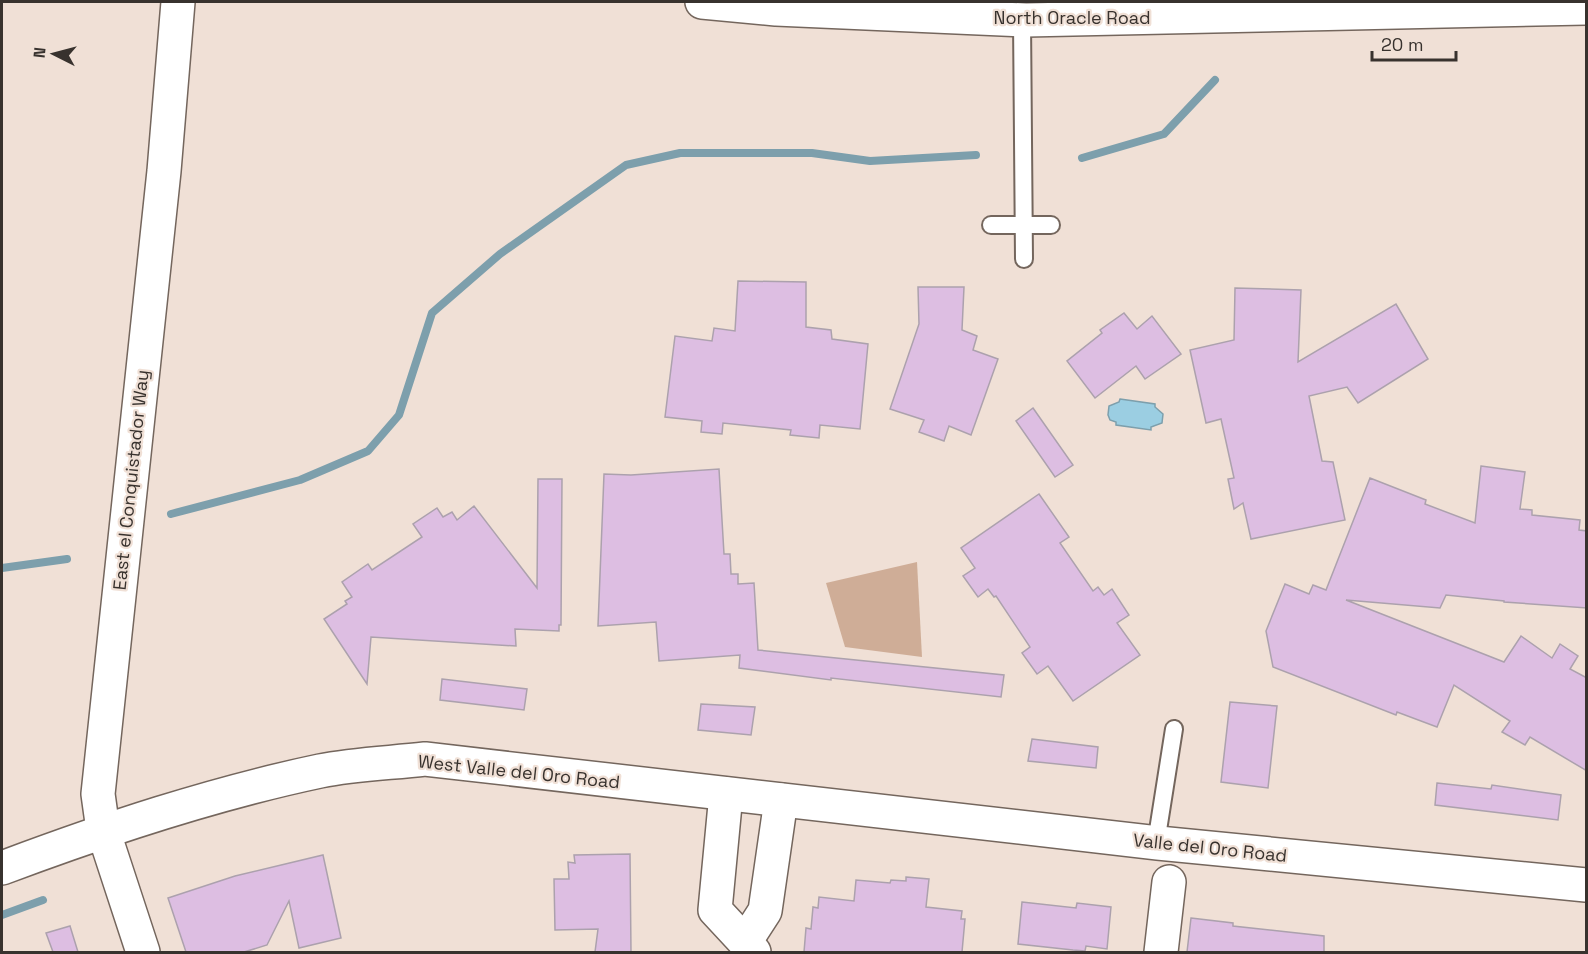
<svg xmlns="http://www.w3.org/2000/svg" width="1588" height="954" font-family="'Space Grotesk',sans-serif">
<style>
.green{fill:#cfad97}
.water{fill:#9bcee2;stroke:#7d9fac;stroke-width:1.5}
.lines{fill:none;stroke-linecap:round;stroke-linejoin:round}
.stream{stroke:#7d9fac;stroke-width:8}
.building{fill:#ddbee2;stroke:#aca1ad;stroke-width:1.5}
.service-casing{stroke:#74665d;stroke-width:20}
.minor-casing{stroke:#74665d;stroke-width:36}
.tertiary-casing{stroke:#74665d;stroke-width:36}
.trunk-casing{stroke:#74665d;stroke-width:36}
.service{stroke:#fff;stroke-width:16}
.minor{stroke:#fff;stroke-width:33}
.tertiary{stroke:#fff;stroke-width:33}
.trunk{stroke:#fff;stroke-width:33}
.labels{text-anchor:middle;stroke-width:4.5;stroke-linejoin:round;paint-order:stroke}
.street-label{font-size:18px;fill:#38322e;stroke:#f0e0d6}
</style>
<rect width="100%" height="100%" fill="#f0e0d6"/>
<path class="green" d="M917,562L922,657L845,647L826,583Z"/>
<path class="water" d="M1120,399L1155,404V407L1163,414L1162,423L1151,427V430L1116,425V422L1110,420L1108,415L1109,406L1119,402Z"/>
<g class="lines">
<g class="stream">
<path d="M1082,158L1164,134L1215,80"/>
<path d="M171,514L300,480L368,451L399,415L432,313L500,254L626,165L680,153H812L870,161L976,155"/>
<path d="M2,568L67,559"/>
<path d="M2,915L43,900"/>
</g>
</g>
<g class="building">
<path d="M738,281L806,282V327L831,330L832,339L868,344L860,429L820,425L819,438L790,435L791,430L723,423L722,434L701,432L702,421L665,417L675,336L712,341L714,328L735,331Z"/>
<path d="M918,287H964L962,330L977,336L973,350L998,359L971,435L949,426L944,441L919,432L924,420L890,409L919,324Z"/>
<path d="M1235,288L1301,290L1298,362L1396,304L1428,359L1358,403L1347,387L1309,396L1322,461L1333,462L1345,520L1251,539L1243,503L1234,509L1228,479L1234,478L1221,419L1206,423L1190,350L1234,340Z"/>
<path d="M1124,313L1137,329L1152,316L1181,354L1145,379L1136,366L1095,398L1067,361L1102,333L1100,330Z"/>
<path d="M1033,408L1073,465L1055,477L1016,421Z"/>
<path d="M1481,466L1525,472L1520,509L1532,510V515L1580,520L1579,530L1587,531V608L1504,602V601L1446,595L1440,608L1346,600L1504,662L1521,636L1552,658L1560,644L1578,656L1570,669L1587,678V771L1530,737L1525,745L1502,732L1510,721L1454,685L1437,727L1397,712L1396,715L1273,667L1266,631L1285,584L1309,594L1313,585L1326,590L1370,478L1426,500L1425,504L1475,523Z"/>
<path d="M719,469L724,554H730L731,574H738V584L754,583L758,650L1004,675L1001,697L831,678V680L739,668L740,655L659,661L656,622L598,626L604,474L631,475Z"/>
<path d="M538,479H562L561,625H559V631L515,629L516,646L371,637L367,684L324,619L347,604L345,601L352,597L342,582L368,564L372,570L422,537L413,524L437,508L443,517L452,512L457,520L474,506L537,588Z"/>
<path d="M1039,494L1069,537L1060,543L1093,591L1098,587L1104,595L1112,589L1129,615L1117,623L1140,655L1073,701L1048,666L1037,674L1022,653L1030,647L996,596L994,597L988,589L978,597L963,576L975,568L961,548Z"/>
<path d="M442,679L527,689L524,710L440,700Z"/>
<path d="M1230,702L1277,706L1268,788L1221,782Z"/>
<path d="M701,704L755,707L751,735L698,730Z"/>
<path d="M1032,739L1098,747L1096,768L1028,761Z"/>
<path d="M1437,783L1491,789L1492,785L1561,795L1558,820L1435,805Z"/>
<path d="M630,854L631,952H595L598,929L555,930L554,879H569L568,862L575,863L574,855Z"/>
<path d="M323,855L341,938L299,948L289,901L267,945L244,952H186L168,898L235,876Z"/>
<path d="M906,877L929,879L926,907L962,911L961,919H965L962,952H804L806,928L811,929L813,907L818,908L819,897L854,901L856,880L890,883L891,880L906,881Z"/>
<path d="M1022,902L1076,908L1077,903L1111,907L1107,949L1086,946L1085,951L1073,950L1018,944Z"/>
<path d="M1191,918L1233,923V926L1324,936V952H1187Z"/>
<path d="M70,926L78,952H53L46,933Z"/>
</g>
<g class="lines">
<g class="service-casing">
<g id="service">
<path d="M1022,20L1024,259"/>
<path d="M991,225H1051"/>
<path d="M1156,843L1174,729"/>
</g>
</g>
<g class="minor-casing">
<g id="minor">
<path d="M726,794L715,910L754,952"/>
<path d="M103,830L143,952"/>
<path d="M745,942L765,911L781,800"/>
<path d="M1161,952L1169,882"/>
</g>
</g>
<g class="tertiary-casing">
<g id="tertiary">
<path d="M103,830L98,794L164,171L178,2"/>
<path d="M2,868C106,829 211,794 320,771C354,764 390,763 425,759L1158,843L1586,885"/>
</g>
</g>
<g class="trunk-casing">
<path id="trunk" d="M702,2L776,9L1026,20L1586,8"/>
</g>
<use href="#service" class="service"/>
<use href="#minor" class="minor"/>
<use href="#tertiary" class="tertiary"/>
<use href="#trunk" class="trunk"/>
</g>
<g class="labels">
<g class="street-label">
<text x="1072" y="24">North Oracle Road</text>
<text transform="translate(131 480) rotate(-84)" y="6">East el Conquistador Way</text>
<text transform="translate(519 772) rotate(6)" y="6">West Valle del Oro Road</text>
<text transform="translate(1210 848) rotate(6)" y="6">Valle del Oro Road</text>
</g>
</g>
<rect width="1588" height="954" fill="none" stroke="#38322e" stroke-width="6"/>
<g transform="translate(54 54) rotate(276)" stroke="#f0e0d6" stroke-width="4.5" paint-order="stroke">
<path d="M0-4.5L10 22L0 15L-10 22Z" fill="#38322e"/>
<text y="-9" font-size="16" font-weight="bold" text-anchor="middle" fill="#38322e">N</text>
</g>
<path d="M1372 51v9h84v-9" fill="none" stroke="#38322e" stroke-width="3"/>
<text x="1381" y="51" font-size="18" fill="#38322e" stroke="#f0e0d6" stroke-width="4.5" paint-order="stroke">20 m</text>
</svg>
